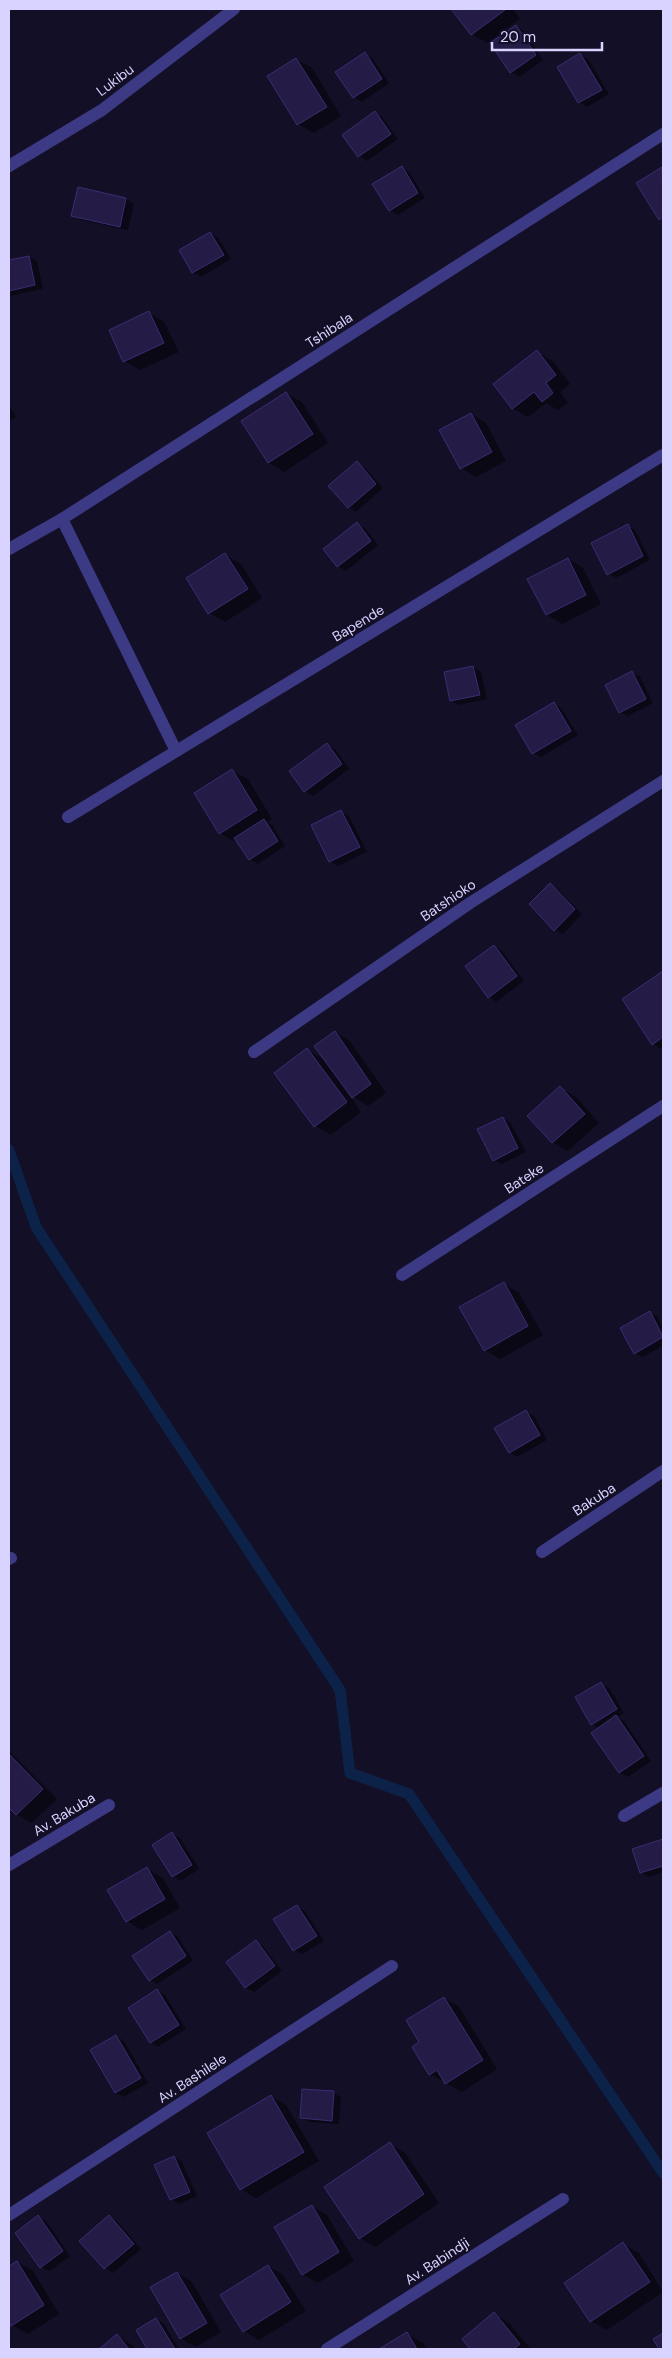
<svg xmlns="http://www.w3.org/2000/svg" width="672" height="2358" font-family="'DM Sans',sans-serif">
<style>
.shadow{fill:#0007}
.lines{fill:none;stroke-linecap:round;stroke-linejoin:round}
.stream{stroke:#0c2248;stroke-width:11}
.building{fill:#241b47;stroke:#3b2d73}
.minor{stroke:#3d3a85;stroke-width:12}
.labels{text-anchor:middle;stroke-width:4;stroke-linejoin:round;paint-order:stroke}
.street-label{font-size:14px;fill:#d9d4ff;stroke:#130f26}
</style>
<rect width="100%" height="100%" fill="#130f26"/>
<g class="shadow">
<path d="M453,9H513L520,19L487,43L472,34Z"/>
<path d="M516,26L524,31L543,60L519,77L511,72Z"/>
<path d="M365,54L372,58L389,83L362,102L354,97Z"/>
<path d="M580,55L588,59L609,94L587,107L579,102Z"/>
<path d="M296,59L312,68L341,116L314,133L298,124L269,76Z"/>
<path d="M375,113L382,117L398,139L367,161L359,156L343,135Z"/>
<path d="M402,167L409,172L425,198L398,215L390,210L374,185Z"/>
<path d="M662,169L663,170V221L660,219Z"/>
<path d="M79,189L126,199L134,204L128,230L81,220L73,215Z"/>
<path d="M210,233L218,238L231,259L201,277L193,272Z"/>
<path d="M29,257L37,261L43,289L9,296V261Z"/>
<path d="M149,313L164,322L179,352L140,370L124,361L111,331Z"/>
<path d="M537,352L553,361L570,384L560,392L568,403L558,410L546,403L528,417L512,408Z"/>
<path d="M286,394L302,402L328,443L284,472L269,463L243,421Z"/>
<path d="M9,405L16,417L9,421Z"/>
<path d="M471,414L486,423L506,461L476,477L461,468Z"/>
<path d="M357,463L365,468L383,488L356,512L349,507Z"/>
<path d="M357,524L365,528L378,545L346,571L338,566Z"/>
<path d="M628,526L635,530L650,560L616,578L608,574Z"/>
<path d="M225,555L241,564L262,598L225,622L209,613Z"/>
<path d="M568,559L583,568L601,604L562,624L547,615Z"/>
<path d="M473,667L481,672L487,699L459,705L451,700Z"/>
<path d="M632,673L640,677L653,703L628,716L620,712Z"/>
<path d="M554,703L561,708L578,735L541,757L533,753Z"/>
<path d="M327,745L335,749L349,769L313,796L305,791L291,771Z"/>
<path d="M232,771L248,779L272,819L267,822L272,825L285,846L258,864L250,859L237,840L235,842L220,833Z"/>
<path d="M341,812L349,816L367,852L338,866L330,861Z"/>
<path d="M551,885L558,889L582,914L563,934L555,930Z"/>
<path d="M494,946L502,951L524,981L496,1002L489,997Z"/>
<path d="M663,973V1050L653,1044L624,999Z"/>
<path d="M335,1032L350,1041L386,1093L368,1106L350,1095L361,1112L331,1135L315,1126L276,1073L307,1050L327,1061Z"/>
<path d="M561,1088L576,1097L599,1123L568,1151L552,1142Z"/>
<path d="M503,1118L510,1122L526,1152L502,1164L494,1160Z"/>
<path d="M504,1284L519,1293L543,1335L500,1359L485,1350Z"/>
<path d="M650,1313L658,1317L663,1327V1346L642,1357L635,1353Z"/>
<path d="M526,1412L534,1416L547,1440L517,1457L510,1452Z"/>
<path d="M601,1684L609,1688L624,1713L617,1717L624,1721L651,1761L628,1777L620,1773L593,1733L599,1728L592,1724Z"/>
<path d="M9,1751L57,1799L32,1823L16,1814L9,1806Z"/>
<path d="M172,1834L180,1838L199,1869L181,1881L173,1876Z"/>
<path d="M663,1840V1872L649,1877L641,1872L634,1850Z"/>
<path d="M147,1869L163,1878L180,1908L142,1930L127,1921Z"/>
<path d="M297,1906L305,1911L324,1941L302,1954L294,1950Z"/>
<path d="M170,1932L178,1937L193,1961L157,1984L150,1980Z"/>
<path d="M256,1942L263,1946L282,1971L254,1992L246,1988L228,1962Z"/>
<path d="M157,1991L165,1995L186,2029L158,2047L150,2042Z"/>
<path d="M444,1998L459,2007L497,2069L462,2092L430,2074L421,2043Z"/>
<path d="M116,2036L124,2041L148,2083L124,2097L116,2093L92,2050Z"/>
<path d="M333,2093L341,2097L339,2124L309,2122L301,2117Z"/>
<path d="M271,2096L286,2105L319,2161L256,2198L241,2189L208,2133Z"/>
<path d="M390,2144L405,2153L439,2203L375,2247L360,2238Z"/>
<path d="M174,2157L182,2162L197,2196L179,2204L171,2199Z"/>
<path d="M312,2206L327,2215L354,2261L318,2283L302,2274Z"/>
<path d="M110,2216L117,2221L141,2249L113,2273L105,2268L81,2241Z"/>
<path d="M38,2217L46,2221L70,2256L49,2271L41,2267Z"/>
<path d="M623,2244L639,2253L663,2292L607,2330L591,2321L566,2283Z"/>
<path d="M17,2262L33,2271L59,2314L28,2334L12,2325L9,2320V2268Z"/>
<path d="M268,2266L283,2275L306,2311L259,2340L244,2331Z"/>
<path d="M177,2273L192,2282L221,2332L196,2347L180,2338Z"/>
<path d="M494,2314L509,2323L531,2349H472L464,2339Z"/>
<path d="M156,2319L164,2324L179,2349H148L138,2330Z"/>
<path d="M407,2334L423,2343L427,2349H382Z"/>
<path d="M117,2336L132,2345L136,2349H101Z"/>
</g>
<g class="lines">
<path class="stream" d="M9,1150L36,1227L340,1690L350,1773L409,1794L663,2173"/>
</g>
<g class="building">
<path d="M451,9H505V10L471,35Z"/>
<path d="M516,25L536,55L510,73L490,43Z"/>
<path d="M365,52L382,79L353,98L335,72Z"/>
<path d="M580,53L602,90L578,103L557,67Z"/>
<path d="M296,58L327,107L297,125L267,76Z"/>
<path d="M375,111L391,134L358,157L342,135Z"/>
<path d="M402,166L418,193L389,211L372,184Z"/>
<path d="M662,167L663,217L659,220L636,183Z"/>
<path d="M78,187L126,198L120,227L71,216Z"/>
<path d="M210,232L224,255L192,273L179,250Z"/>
<path d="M29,256L35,285L9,291V260Z"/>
<path d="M149,311L164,343L123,362L109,330Z"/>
<path d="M537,350L556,375L546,383L553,393L542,402L534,392L512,409L493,384Z"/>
<path d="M286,392L313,434L268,463L241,421Z"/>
<path d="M471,413L492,452L460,469L439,430Z"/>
<path d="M357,461L376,484L348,508L328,486Z"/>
<path d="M357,522L371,541L337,567L323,549Z"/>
<path d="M628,524L643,556L607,575L591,543Z"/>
<path d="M225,553L248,589L208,614L186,578Z"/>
<path d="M568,558L586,595L546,615L527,579Z"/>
<path d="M473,666L480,695L450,701L444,672Z"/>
<path d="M632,671L646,699L619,713L605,685Z"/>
<path d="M554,702L571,731L532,754L515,725Z"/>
<path d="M327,743L342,764L304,792L289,771Z"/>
<path d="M232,769L257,810L219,834L194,793Z"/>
<path d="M341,810L360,847L329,862L311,825Z"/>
<path d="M264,819L278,841L249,860L234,838Z"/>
<path d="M550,883L575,909L554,931L529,904Z"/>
<path d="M494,945L517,976L488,998L465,966Z"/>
<path d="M663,971V1037L652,1045L622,999Z"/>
<path d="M335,1031L371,1084L352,1098L314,1046Z"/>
<path d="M307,1048L347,1102L314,1127L274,1073Z"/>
<path d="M560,1086L585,1114L552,1143L527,1116Z"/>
<path d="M503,1117L518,1148L493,1161L477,1129Z"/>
<path d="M504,1282L528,1326L484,1351L459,1307Z"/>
<path d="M650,1311L663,1337L634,1354L620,1328Z"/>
<path d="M526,1410L540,1435L509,1453L494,1428Z"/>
<path d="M601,1682L617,1709L591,1725L575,1697Z"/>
<path d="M616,1715L644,1756L619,1773L591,1733Z"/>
<path d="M9,1754L43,1789L16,1815L9,1808Z"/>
<path d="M172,1832L192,1865L172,1877L152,1845Z"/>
<path d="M663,1839V1866L640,1873L632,1849Z"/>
<path d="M147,1867L165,1899L126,1922L107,1890Z"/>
<path d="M297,1905L317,1936L293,1951L273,1919Z"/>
<path d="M170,1931L186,1956L149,1981L132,1956Z"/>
<path d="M256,1940L275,1966L245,1988L226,1962Z"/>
<path d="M157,1989L179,2025L150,2043L128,2008Z"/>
<path d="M444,1997L483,2060L445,2084L437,2070L429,2075L412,2047L419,2042L406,2020Z"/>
<path d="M116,2035L141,2078L115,2093L90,2050Z"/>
<path d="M302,2089L334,2091L332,2121L300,2118Z"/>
<path d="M271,2095L304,2152L240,2190L207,2133Z"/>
<path d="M390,2142L424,2194L359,2239L324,2187Z"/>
<path d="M174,2156L190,2192L170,2200L154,2165Z"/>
<path d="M312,2205L339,2252L302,2275L274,2227Z"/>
<path d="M38,2215L63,2251L40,2268L15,2233Z"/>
<path d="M109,2215L134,2244L104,2269L79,2241Z"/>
<path d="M623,2242L650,2282L590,2322L564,2283Z"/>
<path d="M17,2261L44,2305L11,2326L9,2322V2266Z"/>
<path d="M268,2265L291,2302L243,2332L220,2295Z"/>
<path d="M177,2272L207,2323L180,2339L150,2287Z"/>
<path d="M494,2312L520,2344L514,2349H470L462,2339Z"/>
<path d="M156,2318L175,2349H147L136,2330Z"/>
<path d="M407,2332L417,2349H379Z"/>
<path d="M663,2333V2349H659L653,2339Z"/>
<path d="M117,2334L129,2349H99Z"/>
</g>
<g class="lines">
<g class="minor">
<path d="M9,166L102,110L234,9"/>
<path d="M62,519L176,751"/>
<path d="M9,549L62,519L663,134"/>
<path d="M68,817L663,455"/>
<path d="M254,1052L470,903L663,781"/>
<path d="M402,1275L663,1106"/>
<path d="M542,1552L663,1471"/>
<path d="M9,1559L11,1558"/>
<path d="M624,1816L663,1793"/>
<path d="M9,1865L109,1805"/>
<path d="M9,2215L392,1966"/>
<path d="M327,2349L563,2199"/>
</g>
</g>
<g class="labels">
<g class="street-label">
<text transform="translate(115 80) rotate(-37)" y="5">Lukibu</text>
<text transform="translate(329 330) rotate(-33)" y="5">Tshibala</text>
<text transform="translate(358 623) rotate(-31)" y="5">Bapende</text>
<text transform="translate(448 900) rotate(-34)" y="5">Batshioko</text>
<text transform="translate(524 1178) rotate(-33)" y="5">Bateke</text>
<text transform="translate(594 1499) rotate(-33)" y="5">Bakuba</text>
<text transform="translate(64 1814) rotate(-31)" y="5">Av. Bakuba</text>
<text transform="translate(192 2078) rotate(-33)" y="5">Av. Bashilele</text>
<text transform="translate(437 2261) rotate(-33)" y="5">Av. Babindji</text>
</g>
</g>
<rect width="672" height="2358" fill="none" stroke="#d9d4ff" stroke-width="20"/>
<path d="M492 42v8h110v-8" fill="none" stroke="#d9d4ff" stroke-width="2.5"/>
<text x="500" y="42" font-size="15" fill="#d9d4ff" stroke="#130f26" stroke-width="4" paint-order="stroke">20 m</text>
</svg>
